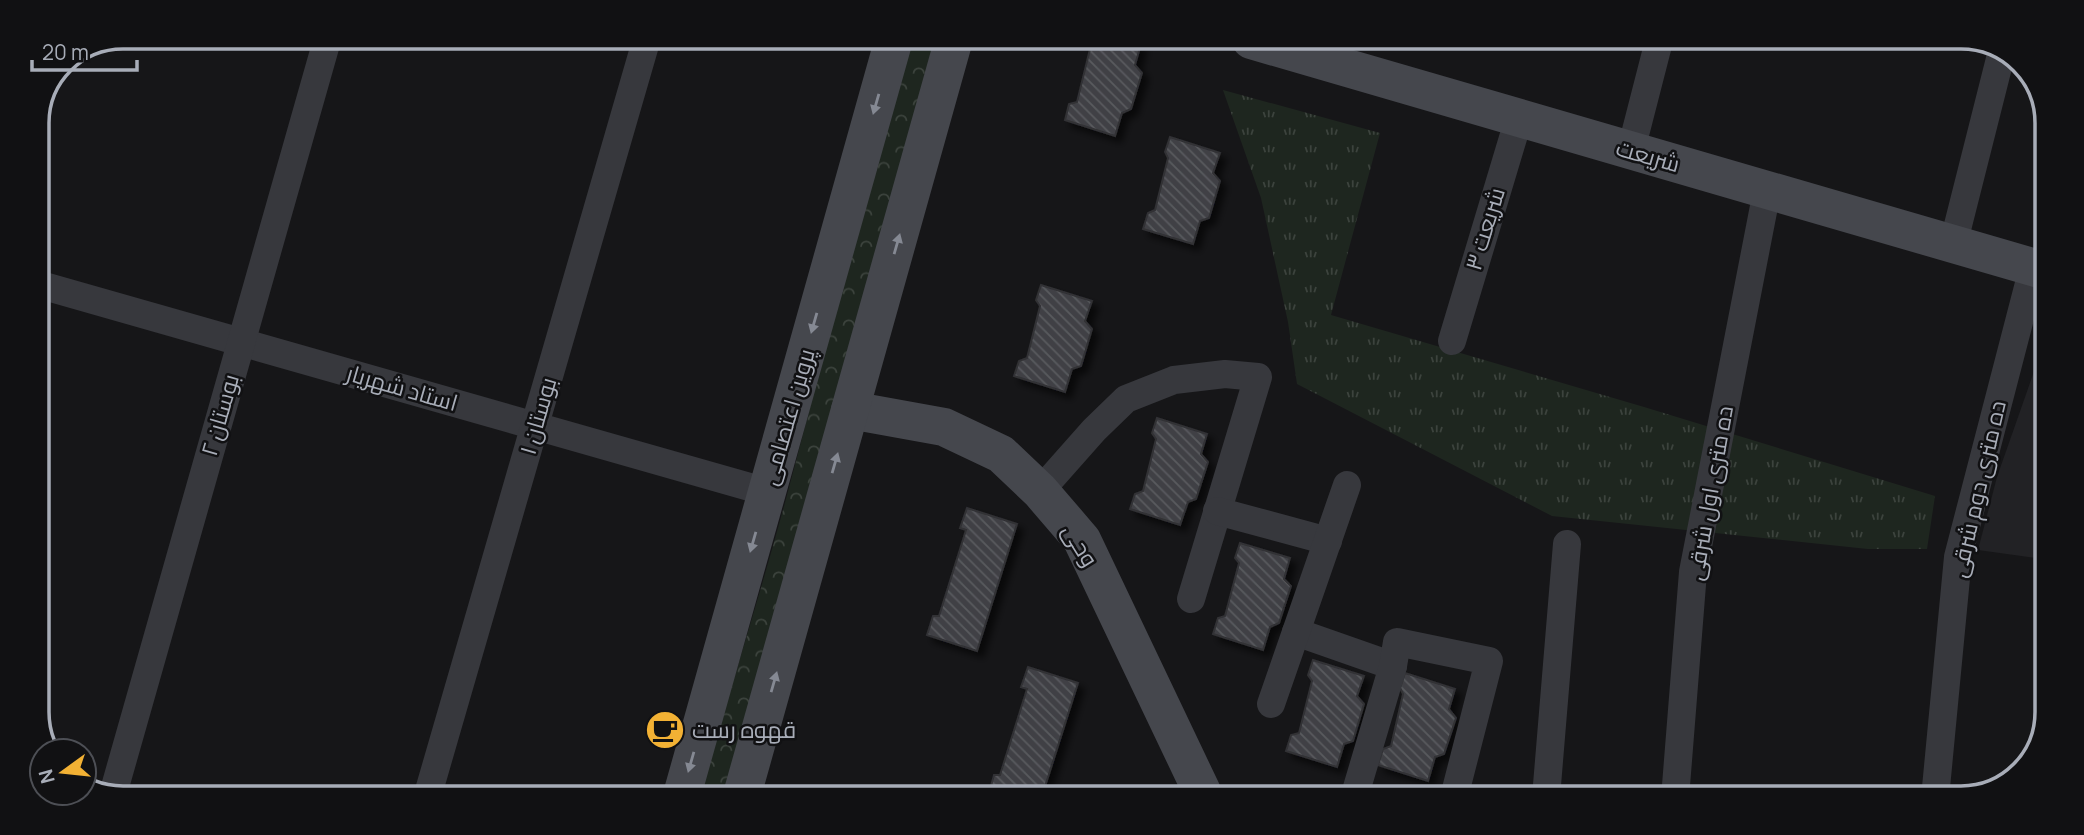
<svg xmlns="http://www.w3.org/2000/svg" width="2084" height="835" font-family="Manrope,Cairo,sans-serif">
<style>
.built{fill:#222225}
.grass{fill:url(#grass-tufts)}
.forest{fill:url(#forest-crowns)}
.building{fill:url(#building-back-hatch);stroke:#303034;stroke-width:2;filter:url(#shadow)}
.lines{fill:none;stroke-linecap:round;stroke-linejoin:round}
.street{stroke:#37383d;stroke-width:28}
.secondary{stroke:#45474d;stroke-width:38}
.oneway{fill:#858993}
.labels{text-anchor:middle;stroke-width:5;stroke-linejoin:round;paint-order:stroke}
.street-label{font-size:23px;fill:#a8adb8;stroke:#111113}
.poi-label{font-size:23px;fill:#a8adb8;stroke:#111113;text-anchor:start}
.rim{fill:none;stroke:#a8adb8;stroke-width:3.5}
</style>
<defs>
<pattern id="grass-tufts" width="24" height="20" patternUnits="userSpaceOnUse" patternTransform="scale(1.75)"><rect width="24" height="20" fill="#1e261f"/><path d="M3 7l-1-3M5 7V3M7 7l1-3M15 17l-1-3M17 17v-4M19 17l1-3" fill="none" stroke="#3c433d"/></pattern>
<pattern id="forest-crowns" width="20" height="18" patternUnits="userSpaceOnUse" patternTransform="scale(1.75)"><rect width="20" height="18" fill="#1e261f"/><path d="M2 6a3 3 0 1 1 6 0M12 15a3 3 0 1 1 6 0" fill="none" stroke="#3c433d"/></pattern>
<pattern id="building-back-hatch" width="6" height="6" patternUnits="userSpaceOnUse" patternTransform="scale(1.75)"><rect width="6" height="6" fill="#404145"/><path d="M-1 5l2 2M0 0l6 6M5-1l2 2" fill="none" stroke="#595a5e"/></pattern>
<filter id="shadow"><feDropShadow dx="6" dy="6" stdDeviation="3.5" flood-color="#0009"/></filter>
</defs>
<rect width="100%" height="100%" fill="#161618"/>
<path class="built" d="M2045,340L2044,559L1978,550L1997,477Z"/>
<path class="grass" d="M1223,90L1380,133L1331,315L1644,407L1935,496L1927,549H1868L1552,516L1297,384L1288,322L1261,198Z"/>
<path class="forest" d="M913,39H939L725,795H699C728,697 759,599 786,499C827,346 863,190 913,39Z"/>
<g class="building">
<path d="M1088,39H1125L1141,44L1135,65L1142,73L1131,109L1122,113L1115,136L1065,120L1069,104L1077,102L1090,49L1087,44Z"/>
<path d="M1170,137L1220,153L1213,173L1220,181L1209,218L1200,221L1193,244L1143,229L1148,213L1155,210L1168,158L1165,152Z"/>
<path d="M1041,285L1092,301L1085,321L1092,329L1081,366L1072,369L1065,392L1014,376L1019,361L1027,358L1040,306L1036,300Z"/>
<path d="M1157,418L1207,434L1201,454L1208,462L1196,499L1188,502L1180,525L1130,509L1135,494L1143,491L1156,439L1152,433Z"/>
<path d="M967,508L1017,524L977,651L927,635L933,616H939L966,530L960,528Z"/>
<path d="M1240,543L1290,558L1284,579L1291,586L1279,623L1270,627L1263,650L1213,634L1218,618L1225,616L1239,563L1235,558Z"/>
<path d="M1313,660L1364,676L1357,696L1364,704L1353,741L1344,744L1337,767L1286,751L1291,735L1299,733L1312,681L1308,675Z"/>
<path d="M1028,667L1078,683L1042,796H996L989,793L994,775H1000L1027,689L1021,687Z"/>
<path d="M1405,673L1455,689L1449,709L1456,718L1444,754L1435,757L1428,781L1378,765L1383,749L1391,746L1403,694L1400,688Z"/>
</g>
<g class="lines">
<g class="street">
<path d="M1631,150L1659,41"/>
<path d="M1953,245L2002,51"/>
<path d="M37,284L767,492"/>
<path d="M1452,341L1519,118"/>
<path d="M1040,491L1094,430L1126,399L1174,380L1225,374L1258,377L1191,599"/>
<path d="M1217,511L1328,541"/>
<path d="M1296,632L1393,666"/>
<path d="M1271,704L1347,485"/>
<path d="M1356,791L1393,666L1397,642L1489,661L1454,797"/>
<path d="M113,794L328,37"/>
<path d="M428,794L647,38"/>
<path d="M1546,797L1567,544"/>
<path d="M1675,798L1693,572L1767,191"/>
<path d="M1935,798L1958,557L2033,268"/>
</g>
<g class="secondary">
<path d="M1251,40L2046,271"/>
<path d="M850,410L944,427L1001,454L1040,491L1082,540L1204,796"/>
<path d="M682,795L894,39"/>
<path d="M742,795L954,39"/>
</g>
</g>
<defs><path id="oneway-solid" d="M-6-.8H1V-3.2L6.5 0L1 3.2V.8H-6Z" transform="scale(1.75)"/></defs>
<g class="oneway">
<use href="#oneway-solid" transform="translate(876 104) rotate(106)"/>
<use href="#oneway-solid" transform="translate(897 244) rotate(-74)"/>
<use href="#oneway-solid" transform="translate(814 323) rotate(106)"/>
<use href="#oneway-solid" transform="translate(835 463) rotate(-74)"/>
<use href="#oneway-solid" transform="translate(753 542) rotate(106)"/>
<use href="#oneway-solid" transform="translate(774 682) rotate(-74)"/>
<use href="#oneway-solid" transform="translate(691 762) rotate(106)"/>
</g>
<defs>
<g id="cafe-disc" transform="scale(2.0125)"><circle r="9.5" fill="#f2b134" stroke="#111113"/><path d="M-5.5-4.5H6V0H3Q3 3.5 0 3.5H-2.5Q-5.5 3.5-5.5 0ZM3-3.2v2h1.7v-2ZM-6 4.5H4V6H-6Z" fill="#111"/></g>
</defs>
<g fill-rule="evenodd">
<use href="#cafe-disc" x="665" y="730"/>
</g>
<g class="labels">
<g class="street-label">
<text transform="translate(1648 156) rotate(16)" y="8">شریعت</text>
<text transform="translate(1485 229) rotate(-73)" y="8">شریعت ۳</text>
<text transform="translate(402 388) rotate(16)" y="8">استاد شهریار</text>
<text transform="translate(220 415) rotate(-74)" y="8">بوستان ۲</text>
<text transform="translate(538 416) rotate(-74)" y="8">بوستان ۱</text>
<text transform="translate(788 417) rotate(-74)" y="8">پروین اعتصامی</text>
<text transform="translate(1978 489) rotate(-77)" y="8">ده متری دوم شرقی</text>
<text transform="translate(1710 493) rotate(-80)" y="8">ده متری اول شرقی</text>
<text transform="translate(1080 545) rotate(58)" y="8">وحی</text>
</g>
<g class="poi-label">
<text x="692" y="738">قهوه رست</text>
</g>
</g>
<path d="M0 0H2084V835H0ZM123 49H1961A74 74 0 0 1 2035 123V712A74 74 0 0 1 1961 786H123A74 74 0 0 1 49 712V123A74 74 0 0 1 123 49Z" fill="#111113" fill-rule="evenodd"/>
<path class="rim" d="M123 49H1961A74 74 0 0 1 2035 123V712A74 74 0 0 1 1961 786H123A74 74 0 0 1 49 712V123A74 74 0 0 1 123 49Z"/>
<g transform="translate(63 772) rotate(255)"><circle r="33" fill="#111113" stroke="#4d4f55" stroke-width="2"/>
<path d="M0-5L12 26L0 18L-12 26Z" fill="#f2b134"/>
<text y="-10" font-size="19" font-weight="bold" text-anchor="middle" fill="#a8adb8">N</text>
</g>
<path d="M32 60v10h105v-10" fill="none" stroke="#a8adb8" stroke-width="3.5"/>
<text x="42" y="60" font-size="21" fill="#a8adb8" stroke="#111113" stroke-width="5" paint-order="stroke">20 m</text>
</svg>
